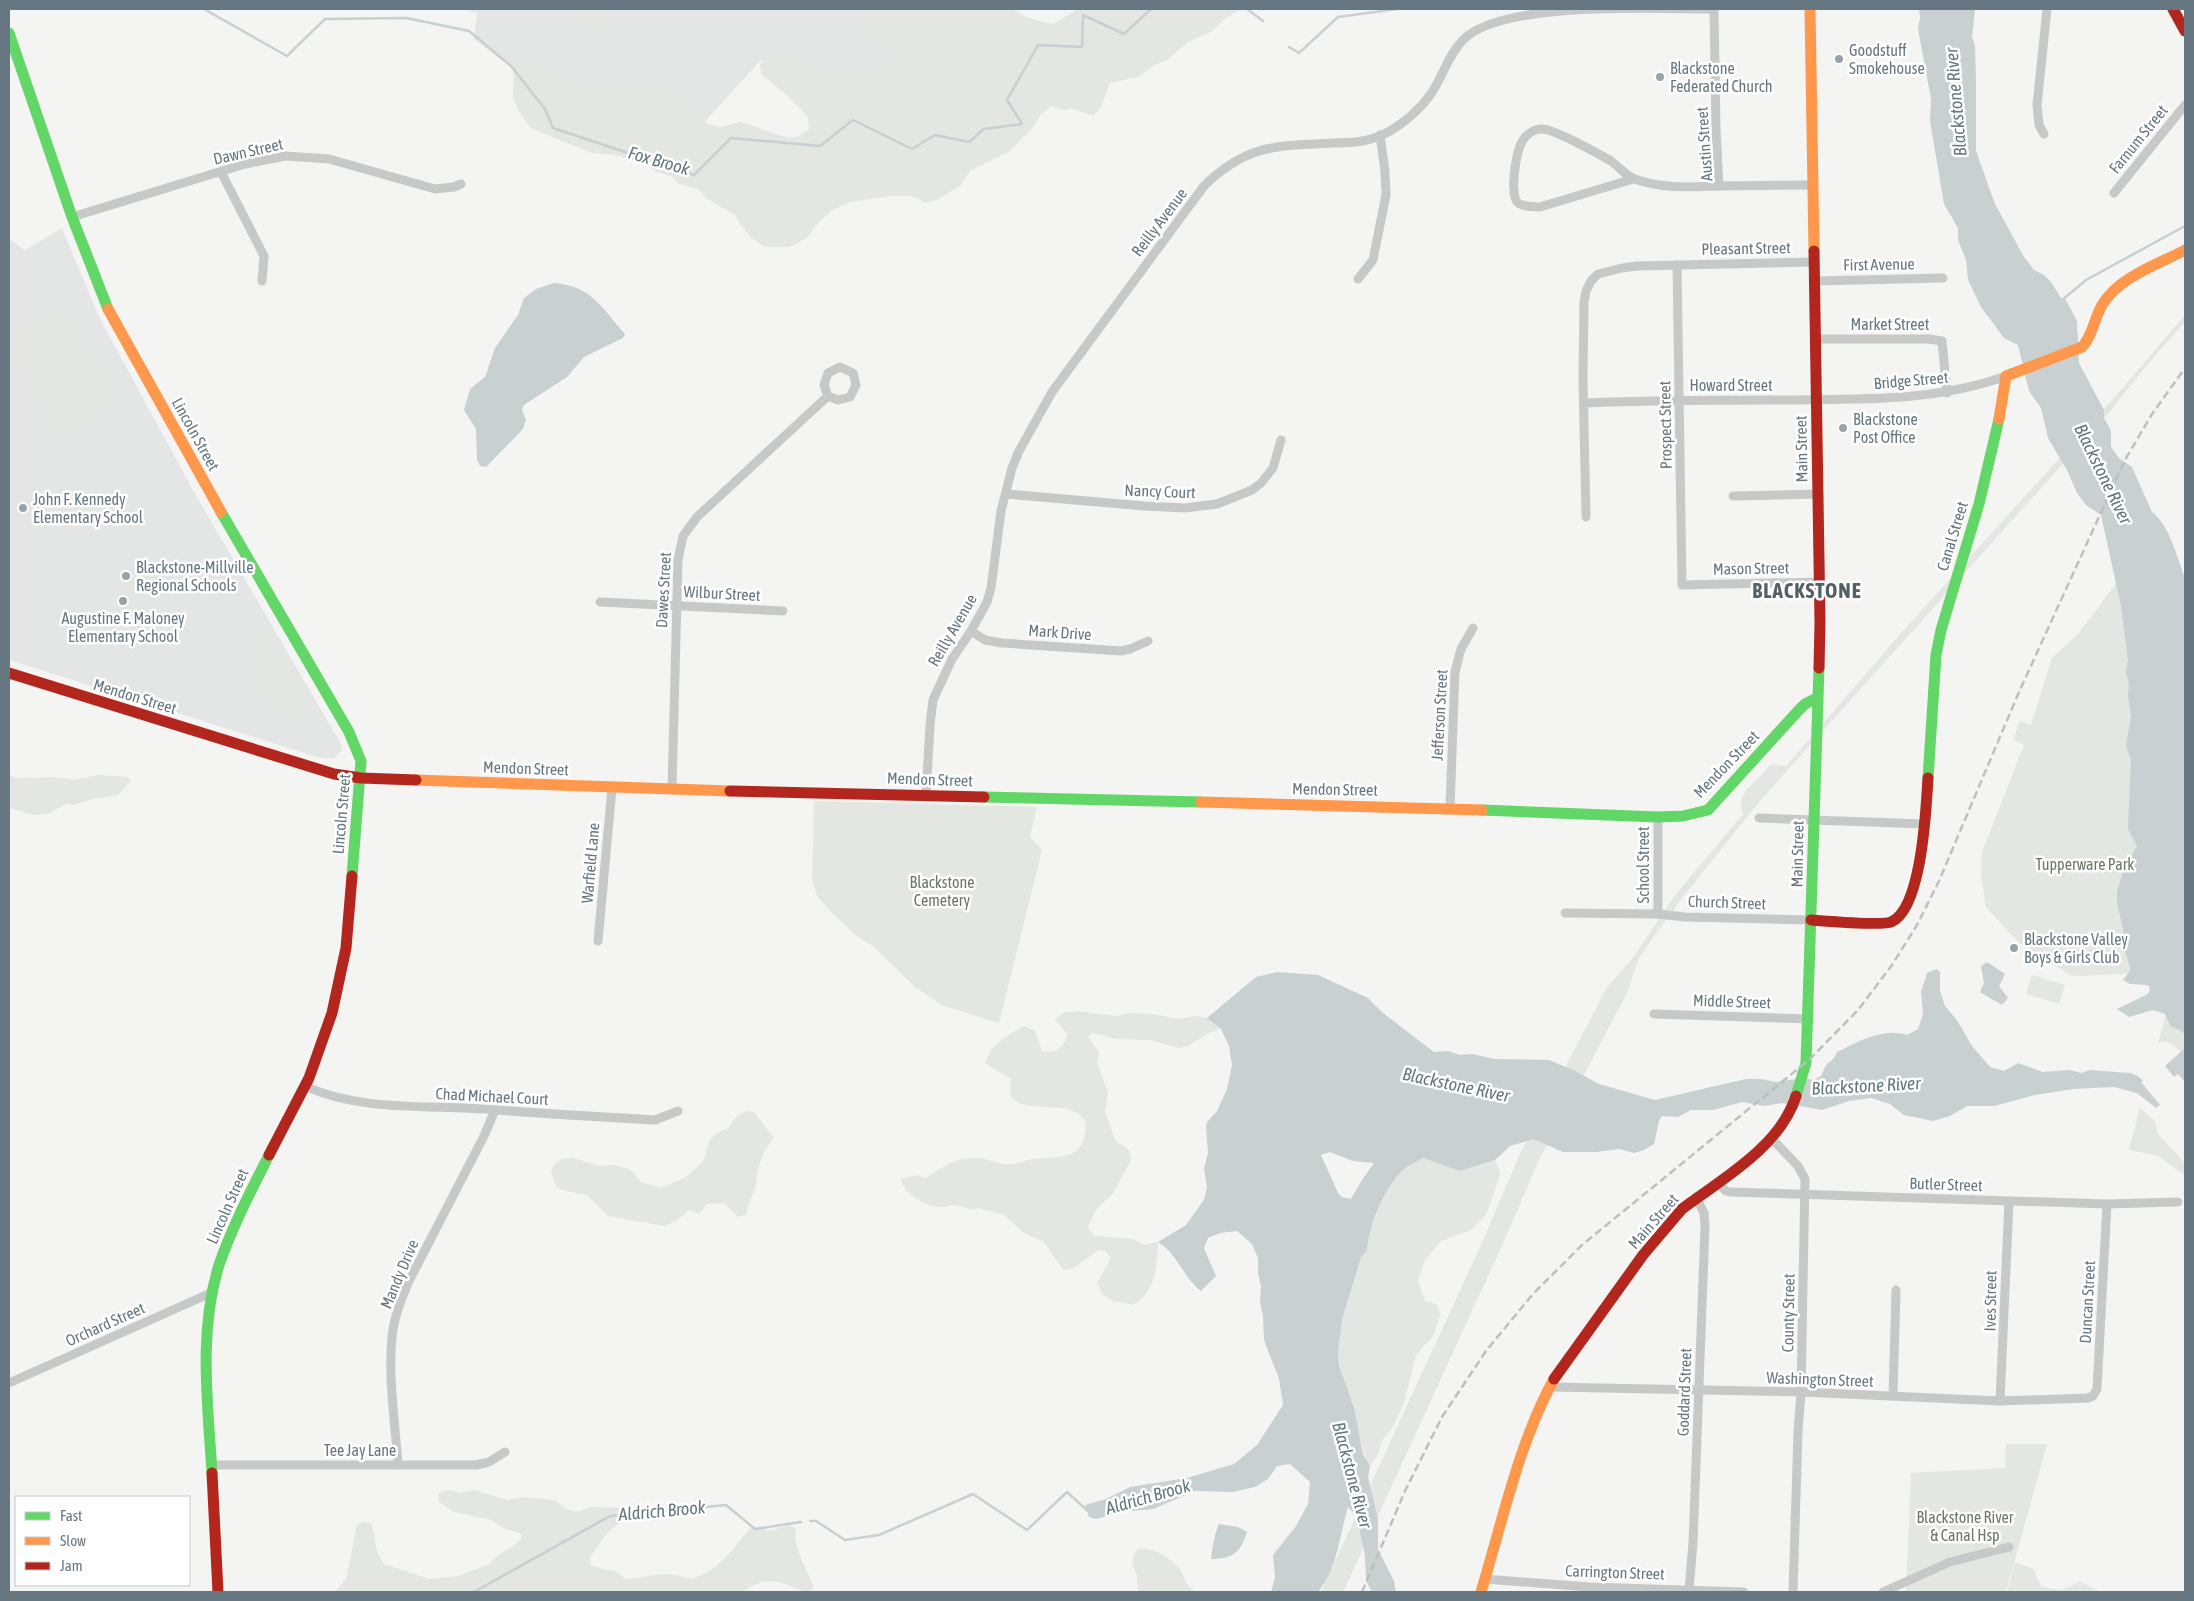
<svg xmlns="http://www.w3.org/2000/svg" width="2194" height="1601" font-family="'Asap Condensed',sans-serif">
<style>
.built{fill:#e4e6e6}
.green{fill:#e3e6e1}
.water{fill:#c8d0d2;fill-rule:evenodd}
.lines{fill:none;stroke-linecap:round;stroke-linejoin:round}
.stream{stroke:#c8d0d2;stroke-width:2.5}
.street{stroke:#c7c9c9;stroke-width:9}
.fast{stroke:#63d668;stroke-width:11}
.slow{stroke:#ff974d;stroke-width:11}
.jam{stroke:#b3261e;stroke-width:11}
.rail{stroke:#bebfc0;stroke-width:2.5;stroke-dasharray:8 4;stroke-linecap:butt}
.poi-dot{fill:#98a3a9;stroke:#fff;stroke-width:2}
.labels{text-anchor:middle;stroke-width:5;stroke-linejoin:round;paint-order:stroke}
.poi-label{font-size:16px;fill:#677781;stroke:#fff;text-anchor:start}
.street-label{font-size:16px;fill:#677781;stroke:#fff}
.park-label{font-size:16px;fill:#6b7865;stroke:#fff}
.water-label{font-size:18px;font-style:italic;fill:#63787d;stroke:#fff}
.district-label{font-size:21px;font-weight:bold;letter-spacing:1px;fill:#546066;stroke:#fff}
</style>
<rect width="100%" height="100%" fill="#f4f4f3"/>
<g class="built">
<path d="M460,9H905L934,108L851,82L761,60L667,163L518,68L504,62L474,39L477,13Z"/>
<path d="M62,228L99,317L194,492L341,744L342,750L336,757L332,759L317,757L9,660V239L25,250Z"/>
</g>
<g class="green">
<path d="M569,9H621L599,34Z"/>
<path d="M864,9H1013C1025,19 1038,21 1053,24L1078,9H1241L1227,17L1211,32L1188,42L1167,60L1154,65L1138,77L1110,83L1101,107L1093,116L1071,108L1064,110L1052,106L1041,114L1033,127L1010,151L970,171L960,186L939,199L926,203L912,196H890L850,202L832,210L818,223L807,238L789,247H765L751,238L740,224L735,215L706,198L698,189L679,184L671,176L656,172L644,163L614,155L592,153L532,129L522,117L513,99L514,66L546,68L553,70L557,77L566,82L583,87L613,86L625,89L663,85L684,94L706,123L720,127L741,122L788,138L798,137L809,129L808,117L788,96L761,74L760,64L765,59L781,55L831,71L862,73L873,71L887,59L888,50L881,43H874C861,33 869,23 864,9Z"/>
<path d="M68,302L123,400L58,437L9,349V336Z"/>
<path d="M2185,315V322L2146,366L2113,408L1759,802L1682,898L1647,946L1638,960L1627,993L1539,1160L1500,1250L1343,1592H1321L1481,1245L1520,1154L1607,987L1632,959L1676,894L1743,814C1737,798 1746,790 1757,780C1762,775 1765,770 1770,765L1775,764L1786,766L1903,631L2121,390Z"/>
<path d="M2124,573L2185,888L2158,954L2126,974L2072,976L2019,943L1986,907L1981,876L1982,852L2024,745L2013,740L2020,721L2031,725L2052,658L2079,633Z"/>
<path d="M260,623L263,630L270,626L315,706L312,716L301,722L242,686L256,660L241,653Z"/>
<path d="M9,775L16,778L56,777L74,780L99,775L128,777L131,781L118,795L93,799L74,805L66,804L47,814L34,815L9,808Z"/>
<path d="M814,801L1037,807L1030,837L1042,850L999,1023L944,1006L916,988L874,947L858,937L830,911L817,896L812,879Z"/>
<path d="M2032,975L2065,985L2059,1004L2026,994Z"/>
<path d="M2170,1000L2185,1018V1050L2182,1054L2177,1048L2167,1041L2158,1043Z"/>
<path d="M1078,1011L1116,1016L1129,1013L1153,1014L1178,1019L1197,1016L1207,1018L1220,1029L1208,1033L1188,1046L1179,1048L1150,1040L1117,1039L1093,1033L1088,1037L1099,1052L1097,1062L1108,1093L1105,1112L1115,1140L1129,1150L1131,1160L1112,1195L1097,1208L1088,1227L1094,1236L1133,1239L1144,1245L1158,1242C1157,1267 1156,1291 1133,1305L1113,1301L1102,1294L1097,1283L1111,1258L1106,1251L1098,1250L1074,1268L1063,1270L1044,1242L1024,1233L1004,1215L978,1208C971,1211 963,1206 955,1205C951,1205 947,1207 944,1207C927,1208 904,1195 901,1179L918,1175L926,1178C937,1171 950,1161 963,1159C983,1155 988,1162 1004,1164C1019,1166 1023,1160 1034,1159C1065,1156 1087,1160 1085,1121C1083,1118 1080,1115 1077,1113C1059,1101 1025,1114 1010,1096L1011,1079L986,1064C988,1045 1010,1034 1025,1026L1035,1031L1042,1051C1055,1055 1065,1047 1067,1034L1055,1020L1063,1013Z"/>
<path d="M2140,1108L2155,1121L2158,1134L2185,1163V1176L2159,1156L2129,1150Z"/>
<path d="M746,1111L754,1112L774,1138C763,1149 757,1169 756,1184C755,1195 746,1202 747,1214L738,1217L724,1203L707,1204L699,1214L689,1210L676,1221L664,1226L608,1216L587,1195L565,1191L556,1187L551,1173L553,1166L562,1159L573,1158L600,1166L614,1165L626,1168L633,1172L641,1182L662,1188L686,1177L703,1162L710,1140L717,1133L728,1128L737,1116Z"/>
<path d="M1423,1158L1460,1171L1495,1160L1500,1172L1498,1181L1486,1215L1471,1230L1441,1241L1425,1260L1418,1281L1425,1301L1437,1304L1440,1315L1433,1336L1416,1355L1404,1402L1394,1425L1382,1441L1378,1454L1370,1466C1360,1448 1359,1429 1354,1410C1351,1395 1343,1381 1340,1366C1332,1335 1350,1287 1361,1257L1367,1251C1369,1224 1383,1190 1403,1170C1408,1165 1417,1162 1423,1158Z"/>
<path d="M2006,1444H2047L2006,1592H1906L1911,1473L2005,1468Z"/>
<path d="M447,1490L461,1493L474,1490L507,1500L525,1497L554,1500L567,1509L578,1512L591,1507L636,1508L650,1512C613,1523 612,1526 590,1557L591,1566L617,1572L625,1579C642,1578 659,1572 676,1575C682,1576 688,1580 694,1578C719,1571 736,1545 752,1526L769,1531L789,1525L796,1528C792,1547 806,1568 813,1585V1589L805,1592C778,1581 769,1574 743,1592H335L346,1579L357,1525L364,1522L372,1524L377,1552L384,1564L429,1579L458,1576L490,1564C497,1552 514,1550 522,1536L520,1533L503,1528L491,1520L454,1512L439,1502L438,1494Z"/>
<path d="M1140,1548C1153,1548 1169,1557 1178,1567C1187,1578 1183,1588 1200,1592H1138L1137,1576L1132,1563L1135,1552Z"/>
<path d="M2015,1562L2033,1569L2041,1586C2060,1591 2063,1592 2079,1581L2100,1592H2007Z"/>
</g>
<g class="water">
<path d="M1919,9H1975L1972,37L1975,45L1976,84V151L1995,204L2024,257L2034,270L2044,275L2051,282L2061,298L2066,300L2077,321L2079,363L2104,410V418L2111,430V447L2119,458L2132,467L2152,512C2170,526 2177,557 2185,578V1036L2183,1032L2171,1026L2165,1014L2153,1010L2129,1017L2117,1009L2148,994L2150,989L2148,985L2130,984L2123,980L2131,969L2123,946V929L2117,902V892L2124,868L2137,846L2128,829L2131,760L2126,746L2131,716L2128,695L2129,684L2126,673L2128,660L2121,606L2101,515L2086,505L2077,493L2068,472L2048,438L2041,408L2029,391L2018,345L2004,338L1981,307L1968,280L1966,260L1958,240V228L1944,204L1930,121L1931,99L1918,29L1920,18Z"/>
<path d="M554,283C592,286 602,308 625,334L623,338L584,357L567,377L524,405L522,410L526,420L523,429L486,467L480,466L477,460L476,429L464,410L470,389L485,377L495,348L518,315L524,298L536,289Z"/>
<path d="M1987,962L2005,974L1999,986L2008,998L2002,1005L1980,992L1984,983L1981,966Z"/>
<path d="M1937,969L1940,972V991L1945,1006L1957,1020L1972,1046L1990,1067L2004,1071L2018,1063L2043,1072L2069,1070L2081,1073L2090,1070L2130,1073L2138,1076L2143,1081L2141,1082L2160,1105L2156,1108L2137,1093L2114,1087L2073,1089L2035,1095L1994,1106H1967L1950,1116L1933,1121L1904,1115L1890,1104L1871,1098L1849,1101L1822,1110L1782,1103L1765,1106L1742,1102L1713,1110H1691L1678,1117L1662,1116L1659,1121L1654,1144L1644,1150L1634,1153L1619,1149L1596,1152H1563L1533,1139L1510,1146L1495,1160L1460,1171L1423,1158C1417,1162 1408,1165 1403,1170C1383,1190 1369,1224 1367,1251L1361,1257L1342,1319L1338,1353L1339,1365L1354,1408L1363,1454L1370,1466L1368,1477L1378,1519V1549L1394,1581L1396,1592H1372L1366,1581L1365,1556L1357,1517L1348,1507C1339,1536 1338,1568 1318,1592H1271L1275,1578L1273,1555L1296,1526L1308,1504L1310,1482L1290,1464L1277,1466L1268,1479L1255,1487L1233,1492L1195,1491L1153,1509L1122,1512L1096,1519L1089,1517L1085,1505L1106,1499L1130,1487L1187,1478L1234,1464L1257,1445L1283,1405L1279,1379L1264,1340L1263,1316L1260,1301L1261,1286L1258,1274V1258L1252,1244L1237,1231L1220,1233L1208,1238L1204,1248L1216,1276L1201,1291C1182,1276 1178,1254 1158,1242L1186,1225L1204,1200L1207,1187L1204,1168L1208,1153L1206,1127L1207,1122L1217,1111L1227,1089L1232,1065L1229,1046L1221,1029L1207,1018L1256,977L1277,972L1318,975L1368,998L1383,1013L1434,1052L1448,1051L1460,1055L1472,1054L1495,1059L1549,1060L1573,1070L1599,1084L1655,1100L1746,1079H1761L1776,1082L1803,1078L1813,1080L1821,1076L1826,1065L1834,1058L1837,1052C1858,1042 1883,1027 1907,1035L1918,1029L1923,1014L1921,992L1927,973ZM1330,1152L1353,1161L1374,1163L1362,1180L1351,1199L1342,1197L1338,1193L1321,1155Z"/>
<path d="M2185,1048V1082L2178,1074L2174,1077L2165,1066Z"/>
<path d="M1219,1524L1238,1527L1247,1532C1241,1551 1234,1559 1211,1559C1212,1550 1215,1531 1219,1524Z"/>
</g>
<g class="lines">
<g class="stream">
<path d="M204,9L287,56L325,19L406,18L469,31L511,66L545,109L553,128L694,175L731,138L820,146L853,120L912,149L935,135L969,142L984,129L1022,124L1007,100L1038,45L1082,47L1083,15L1124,34L1151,9"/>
<path d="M1247,9L1263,21"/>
<path d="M1289,47L1299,53L1338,17L1397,9"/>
<path d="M2061,301L2086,280L2185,226"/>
<path d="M810,1521H816L845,1540L879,1535L973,1494L1027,1530L1067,1492L1089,1512"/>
<path d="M474,1592L610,1516L726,1505L755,1529L801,1522"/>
</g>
<g class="street">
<path d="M1714,9L1716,128L1719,186L1813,185"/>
<path d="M2044,134L2039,125L2037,105L2047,9"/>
<path d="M221,172L264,256L262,281"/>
<path d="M1633,179L1540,207C1533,207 1524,207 1518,203C1509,195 1516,150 1523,140C1527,134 1534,129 1542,129C1554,129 1599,154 1611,161C1619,167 1626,176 1635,179C1662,189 1691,187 1719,186"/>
<path d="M2114,193L2185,105"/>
<path d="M72,217L245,164L286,156L329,159L435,189L454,187L461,184"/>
<path d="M1677,265L1682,585L1819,582"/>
<path d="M1358,279L1373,260L1386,195L1385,171L1380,135"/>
<path d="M1815,281L1943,278"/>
<path d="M1816,339H1929L1942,341L1947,393"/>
<path d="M1585,403C1652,400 1718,400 1785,400C1861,399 1934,402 2006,376"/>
<path d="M1006,494L1144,506L1185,508L1217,504L1252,490L1261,483L1273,468L1281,440"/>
<path d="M1733,496L1818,494"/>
<path d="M1586,517L1583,379L1584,302L1586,291L1591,281L1598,274L1622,268L1637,266L1815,262"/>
<path d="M600,602L783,611"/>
<path d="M971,631L985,640L1002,643L1121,651L1130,649L1148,641"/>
<path d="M672,789L678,560L683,536L697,517L828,396L824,385L828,373L840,367L853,373L856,385L850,397L838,400L828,396"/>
<path d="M926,795L930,725L933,700L952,659L971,631L987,602L991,588L1001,511L1012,468L1019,451L1052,392L1204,186C1247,144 1276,146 1332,143C1350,143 1368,142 1384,134C1401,126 1422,108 1432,92C1443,76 1448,55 1463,40C1502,0 1658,9 1714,9"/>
<path d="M1450,809L1455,672L1461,649L1473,628"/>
<path d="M1759,818L1924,824"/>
<path d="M1565,913L1658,914L1685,917L1811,920"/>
<path d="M1658,914V817"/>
<path d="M598,941L612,788"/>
<path d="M1654,1014L1809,1019"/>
<path d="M305,1086C364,1113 433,1104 496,1110C549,1114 602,1117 655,1120L678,1111"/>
<path d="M1771,1138L1798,1166L1805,1179L1801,1392L1798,1432L1793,1592"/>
<path d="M1717,1183L1726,1191L1730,1192L2107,1204L2178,1202"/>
<path d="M9,1383L213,1292"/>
<path d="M1550,1387L1801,1392L2000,1401L2088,1398L2093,1396L2097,1389L2107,1204"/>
<path d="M1893,1396L1896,1290"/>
<path d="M2000,1401L2009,1201"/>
<path d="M211,1465H476L489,1462L505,1452"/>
<path d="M398,1465C395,1420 387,1373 393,1329C396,1312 402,1297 409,1281L484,1136L495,1110"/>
<path d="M1485,1579L1589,1587L1744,1592"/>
<path d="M1689,1590L1693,1543L1705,1227L1704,1213L1696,1197"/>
<path d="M1883,1592L1950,1562L2009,1547"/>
</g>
<g class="fast">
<path d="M9,33L72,217L108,309"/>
<path d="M221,512L349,732L361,761L352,876"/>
<path d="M1928,778L1936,655L1941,630L1979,504L1999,419"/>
<path d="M984,797L1201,802"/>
<path d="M1482,810L1658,817L1683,816L1708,810L1798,711L1805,704L1817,698"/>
<path d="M1796,1096L1806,1063L1819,668"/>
<path d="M212,1473C208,1405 198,1332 219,1265C232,1227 251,1191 269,1155"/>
</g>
<g class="slow">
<path d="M1810,9L1814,251"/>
<path d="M108,309L221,512"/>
<path d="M1999,419L2006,376L2082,347C2093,335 2094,319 2102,305C2119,277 2157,265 2185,250"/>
<path d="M416,780L730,791"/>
<path d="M1201,802L1482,810"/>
<path d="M1481,1592C1502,1523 1519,1442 1554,1379"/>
</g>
<g class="jam">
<path d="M2173,9L2185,31"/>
<path d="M1814,251L1820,622L1819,668"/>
<path d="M9,673L334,774L361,778L416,780"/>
<path d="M730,791L984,797"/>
<path d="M1811,920C1825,921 1882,926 1891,922C1922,909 1926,809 1928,778"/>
<path d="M269,1155L309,1078L332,1013L346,948L352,876"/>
<path d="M1554,1379L1643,1255L1682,1209C1722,1179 1780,1147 1796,1096"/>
<path d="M212,1473L218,1592"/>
</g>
<path class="rail" d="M1362,1592L1405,1491L1442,1417L1486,1351L1533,1294L1582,1245L1810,1059L1858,1010L1892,965L1917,925L1939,881L2019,692L2125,460L2152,414L2185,368"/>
</g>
<g class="poi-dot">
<circle cx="1839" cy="59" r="5"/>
<circle cx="1660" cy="77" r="5"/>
<circle cx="1843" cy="428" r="5"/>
<circle cx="23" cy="508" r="5"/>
<circle cx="126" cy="576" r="5"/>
<circle cx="123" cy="601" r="5"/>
<circle cx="2014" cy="948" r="5"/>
</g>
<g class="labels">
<g class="poi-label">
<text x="1849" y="56">Goodstuff<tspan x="1849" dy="18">Smokehouse</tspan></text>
<text x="1670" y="74">Blackstone<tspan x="1670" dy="18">Federated Church</tspan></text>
<text x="1853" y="425">Blackstone<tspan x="1853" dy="18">Post Office</tspan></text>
<text x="33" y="505">John F. Kennedy<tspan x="33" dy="18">Elementary School</tspan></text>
<text x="136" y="573">Blackstone-Millville<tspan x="136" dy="18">Regional Schools</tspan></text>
<text x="123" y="624" text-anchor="middle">Augustine F. Maloney<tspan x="123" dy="18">Elementary School</tspan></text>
<text x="2024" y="945">Blackstone Valley<tspan x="2024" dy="18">Boys &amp; Girls Club</tspan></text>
</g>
<g class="street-label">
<text transform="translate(2138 139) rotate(-51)" y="6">Farnum Street</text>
<text transform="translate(1704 144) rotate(-94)" y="6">Austin Street</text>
<text transform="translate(248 151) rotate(-13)" y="6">Dawn Street</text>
<text transform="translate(1159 222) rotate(-53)" y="6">Reilly Avenue</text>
<text transform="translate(1746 248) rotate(-1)" y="6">Pleasant Street</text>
<text transform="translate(1879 264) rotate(-1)" y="6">First Avenue</text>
<text x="1890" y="330">Market Street</text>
<text transform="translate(1911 380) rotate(-5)" y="6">Bridge Street</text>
<text x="1731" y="391">Howard Street</text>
<text transform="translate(1665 425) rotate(-91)" y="6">Prospect Street</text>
<text transform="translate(196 434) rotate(61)" y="6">Lincoln Street</text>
<text transform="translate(1801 449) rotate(-91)" y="6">Main Street</text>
<text transform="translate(1160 491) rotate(2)" y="6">Nancy Court</text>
<text transform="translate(1952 536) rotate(-73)" y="6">Canal Street</text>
<text transform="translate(1751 568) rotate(-1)" y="6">Mason Street</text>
<text transform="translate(663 590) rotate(-87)" y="6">Dawes Street</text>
<text transform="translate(722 593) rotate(3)" y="6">Wilbur Street</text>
<text transform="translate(952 630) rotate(-60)" y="6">Reilly Avenue</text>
<text transform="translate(1060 632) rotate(4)" y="6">Mark Drive</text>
<text transform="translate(135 696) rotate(17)" y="6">Mendon Street</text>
<text transform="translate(1439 715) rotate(-87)" y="6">Jefferson Street</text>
<text transform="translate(1726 764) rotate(-46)" y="6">Mendon Street</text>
<text transform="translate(526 768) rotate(2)" y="6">Mendon Street</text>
<text transform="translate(930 779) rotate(2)" y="6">Mendon Street</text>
<text transform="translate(1335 789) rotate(1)" y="6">Mendon Street</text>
<text transform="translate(341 814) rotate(-85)" y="6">Lincoln Street</text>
<text transform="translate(1797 854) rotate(-89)" y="6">Main Street</text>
<text transform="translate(590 863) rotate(-85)" y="6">Warfield Lane</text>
<text transform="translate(1643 865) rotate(-90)" y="6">School Street</text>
<text transform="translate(1727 902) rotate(2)" y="6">Church Street</text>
<text transform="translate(1732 1001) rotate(2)" y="6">Middle Street</text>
<text transform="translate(492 1096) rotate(3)" y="6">Chad Michael Court</text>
<text transform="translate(1946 1184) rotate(2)" y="6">Butler Street</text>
<text transform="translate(227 1206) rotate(-66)" y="6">Lincoln Street</text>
<text transform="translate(1653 1221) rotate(-49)" y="6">Main Street</text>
<text transform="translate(399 1274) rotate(-67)" y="6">Mandy Drive</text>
<text transform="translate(1990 1301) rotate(-89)" y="6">Ives Street</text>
<text transform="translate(2087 1302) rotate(-87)" y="6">Duncan Street</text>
<text transform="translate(1788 1313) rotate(-89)" y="6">County Street</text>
<text transform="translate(105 1324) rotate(-24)" y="6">Orchard Street</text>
<text transform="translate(1820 1379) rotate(2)" y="6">Washington Street</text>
<text transform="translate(1684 1392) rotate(-88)" y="6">Goddard Street</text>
<text x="360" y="1456">Tee Jay Lane</text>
<text transform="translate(1615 1572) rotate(2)" y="6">Carrington Street</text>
</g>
<g class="park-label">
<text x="2085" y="870">Tupperware Park</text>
<text x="942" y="888">Blackstone<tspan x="942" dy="18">Cemetery</tspan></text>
<text x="1965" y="1523">Blackstone River<tspan x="1965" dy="18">&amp; Canal Hsp</tspan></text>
</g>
<g class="water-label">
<text transform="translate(1956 102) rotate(-95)" y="6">Blackstone River</text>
<text transform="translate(659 161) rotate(16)" y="6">Fox Brook</text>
<text transform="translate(2103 474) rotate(64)" y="6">Blackstone River</text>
<text transform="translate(1456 1085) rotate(12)" y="6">Blackstone River</text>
<text transform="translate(1866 1086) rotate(-3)" y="6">Blackstone River</text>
<text transform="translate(1352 1475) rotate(75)" y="6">Blackstone River</text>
<text transform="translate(1148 1497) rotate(-16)" y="6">Aldrich Brook</text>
<text transform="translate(662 1511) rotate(-5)" y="6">Aldrich Brook</text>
</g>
<g class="district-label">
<text x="1807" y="598">BLACKSTONE</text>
</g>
</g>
<rect width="2194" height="1601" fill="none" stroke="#677781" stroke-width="20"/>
<rect x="15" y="1496" width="175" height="90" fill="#ffffff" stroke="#c2c9cd"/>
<rect x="25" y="1512" width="25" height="8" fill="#63d668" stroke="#c2c9cd"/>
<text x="60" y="1521" font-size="15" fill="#677781">Fast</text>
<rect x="25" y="1537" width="25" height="8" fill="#ff974d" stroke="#c2c9cd"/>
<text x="60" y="1546" font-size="15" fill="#677781">Slow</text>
<rect x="25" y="1562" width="25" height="8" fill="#b3261e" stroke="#c2c9cd"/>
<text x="60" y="1571" font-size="15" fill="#677781">Jam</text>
</svg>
